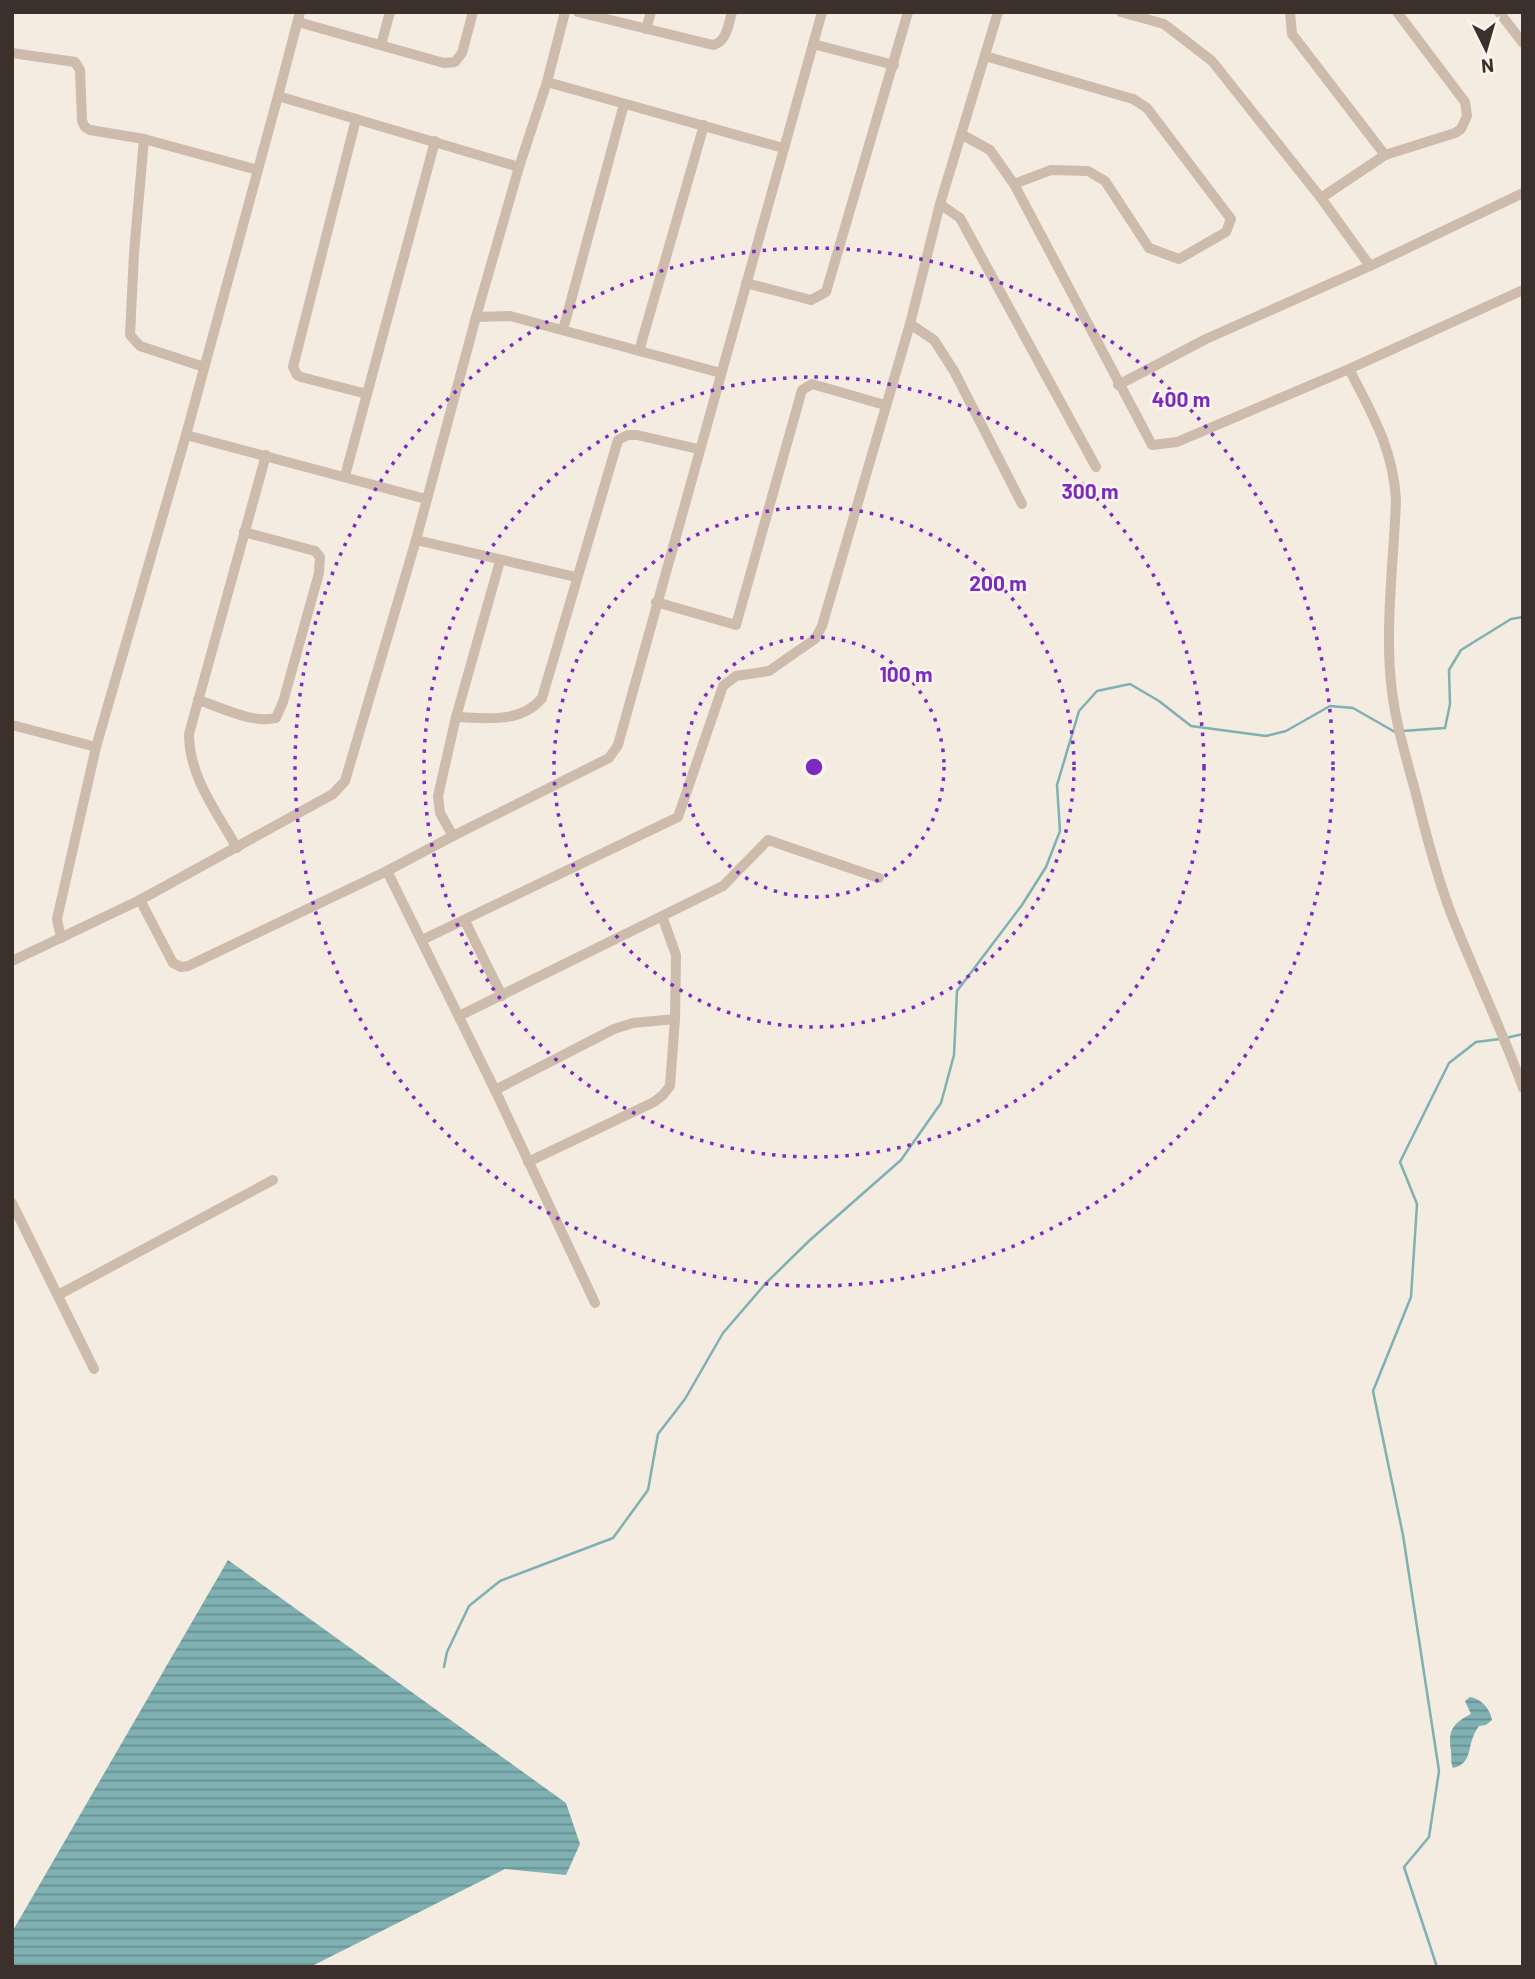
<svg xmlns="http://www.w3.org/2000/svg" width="1535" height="1979" font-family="Barlow,sans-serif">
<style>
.water{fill:url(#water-rules)}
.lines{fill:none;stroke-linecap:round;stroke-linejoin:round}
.stream{stroke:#7fb0b2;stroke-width:2.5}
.minor{stroke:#cdbbac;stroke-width:10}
.ring{fill:none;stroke:#7b2cbf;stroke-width:3.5;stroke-dasharray:3.5 7}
.centre{fill:#7b2cbf;stroke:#fbf5ee;stroke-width:3.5}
.ring-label{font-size:21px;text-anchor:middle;font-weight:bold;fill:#7b2cbf;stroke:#fbf5ee;stroke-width:5;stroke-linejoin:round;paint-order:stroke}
</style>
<defs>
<pattern id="water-rules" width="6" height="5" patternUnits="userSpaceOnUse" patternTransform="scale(1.75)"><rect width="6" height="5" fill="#7fb0b2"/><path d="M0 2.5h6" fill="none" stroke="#699091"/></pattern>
</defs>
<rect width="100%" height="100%" fill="#f4ebe1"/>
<g class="water">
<path d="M228,1560L566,1803L580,1844L566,1875L505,1869L310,1967H12V1932Z"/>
<path d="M1470,1697C1482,1699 1490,1709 1492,1720L1486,1725L1479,1726C1465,1744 1475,1763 1453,1768C1450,1761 1452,1758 1451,1751C1448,1730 1452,1724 1471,1714L1465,1701Z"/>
</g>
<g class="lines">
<g class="stream">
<path d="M1402,731L1445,728L1450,704L1449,670L1461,650L1511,619L1523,617"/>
<path d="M1506,1038L1523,1034"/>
<path d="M444,1667L447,1652L469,1606L500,1581L613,1538L648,1490L658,1434L685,1399L723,1333L766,1283L810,1240L901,1160L941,1103L954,1055L957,991L1022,905L1046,867L1060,831L1057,785L1079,711L1097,691L1130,684L1159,701L1191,726L1266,736L1286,731L1330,706L1353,708L1395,732"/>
<path d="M1437,1967L1404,1867L1429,1837L1439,1771L1403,1535L1373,1391L1411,1297L1417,1204L1400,1162L1449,1063L1476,1042L1500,1039"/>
</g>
<g class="minor">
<path d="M300,12L278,96L519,167"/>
<path d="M578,12L713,45C727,42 728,25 732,12"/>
<path d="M1121,12L1164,24L1212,61L1321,198L1370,266"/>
<path d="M1290,12L1292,34L1385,155"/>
<path d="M1499,12L1523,43"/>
<path d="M298,22L444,63L455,62L462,53L473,12"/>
<path d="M646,29L651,12"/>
<path d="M813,44L894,65"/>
<path d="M381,45L390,12"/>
<path d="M12,53L75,62L80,70L82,121L85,127L90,130L144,139"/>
<path d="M985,56L1133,99L1147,108L1231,219L1226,232L1179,259L1149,248L1105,181L1088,171L1051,170L1014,184"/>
<path d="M547,82L783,148"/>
<path d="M356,119L293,367L297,375L301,377L367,394"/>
<path d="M961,134L990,150L1014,184L1152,445L1177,442L1349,369L1523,290"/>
<path d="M1321,198L1385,155L1455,133L1461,129L1467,116L1465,102L1397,12"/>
<path d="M940,204L960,218L1096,467"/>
<path d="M746,283L811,300L826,292L908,12"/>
<path d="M476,317L510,316L721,373"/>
<path d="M910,324L934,340L954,371L1022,504"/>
<path d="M563,330L624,104"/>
<path d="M639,351L704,125"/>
<path d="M204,367L140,346L130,335L134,253L144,139L258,170"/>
<path d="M1349,369C1372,414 1393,448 1396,500C1394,559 1384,633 1392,691C1396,725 1407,761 1416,794C1426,835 1437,877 1452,916C1475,974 1502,1030 1523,1088"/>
<path d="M1118,385L1206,339L1370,266L1523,193"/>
<path d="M186,435L426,499"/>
<path d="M345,476L435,141"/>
<path d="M416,540L576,577"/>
<path d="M656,602L736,625L802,390L812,384L885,405"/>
<path d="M198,700C221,707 252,724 276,718L283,702L319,573L320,557L315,551L244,532"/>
<path d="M456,717C485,718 521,724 542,698L618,440L628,435H637L698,449"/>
<path d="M12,725L96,747"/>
<path d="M453,836L440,813L438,796L456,717L500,561"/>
<path d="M237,848C217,812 189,777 189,734L266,455"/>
<path d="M387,871L495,1090L595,1303"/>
<path d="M140,900L173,963L181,967L188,966L387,871L453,836L609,758L618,745L822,12"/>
<path d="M465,921L502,996"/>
<path d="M61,938L57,919L96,747L186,435L278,96"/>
<path d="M422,940L678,817L723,686L736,676L769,671L815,639L822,626L910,324L940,204L998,12"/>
<path d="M12,961L140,900L333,794L345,781L416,540L476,317L519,167L547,82L565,12"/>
<path d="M459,1016L723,886L768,840L879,878"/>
<path d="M495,1090L614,1029L633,1023L675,1019"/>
<path d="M528,1162L654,1102L663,1095L670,1086L675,1019L676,955L662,916"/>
<path d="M12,1203L94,1369"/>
<path d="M58,1295L273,1180"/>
</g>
</g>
<g class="ring">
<circle cx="814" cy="767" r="130"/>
<circle cx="814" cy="767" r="260"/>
<circle cx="814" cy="767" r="390"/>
<circle cx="814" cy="767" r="519"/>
</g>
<circle cx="814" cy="767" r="10" class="centre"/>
<g class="ring-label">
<text x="1181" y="407">400 m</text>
<text x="1090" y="499">300 m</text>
<text x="998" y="591">200 m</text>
<text x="906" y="682">100 m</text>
</g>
<rect width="1535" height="1979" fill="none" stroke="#3b302b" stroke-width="28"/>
<g transform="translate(1486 49) rotate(175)" stroke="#fbf5ee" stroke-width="5" paint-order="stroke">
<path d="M0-5L12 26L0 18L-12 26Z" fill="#3b302b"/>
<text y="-10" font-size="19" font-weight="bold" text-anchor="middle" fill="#3b302b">N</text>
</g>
</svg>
